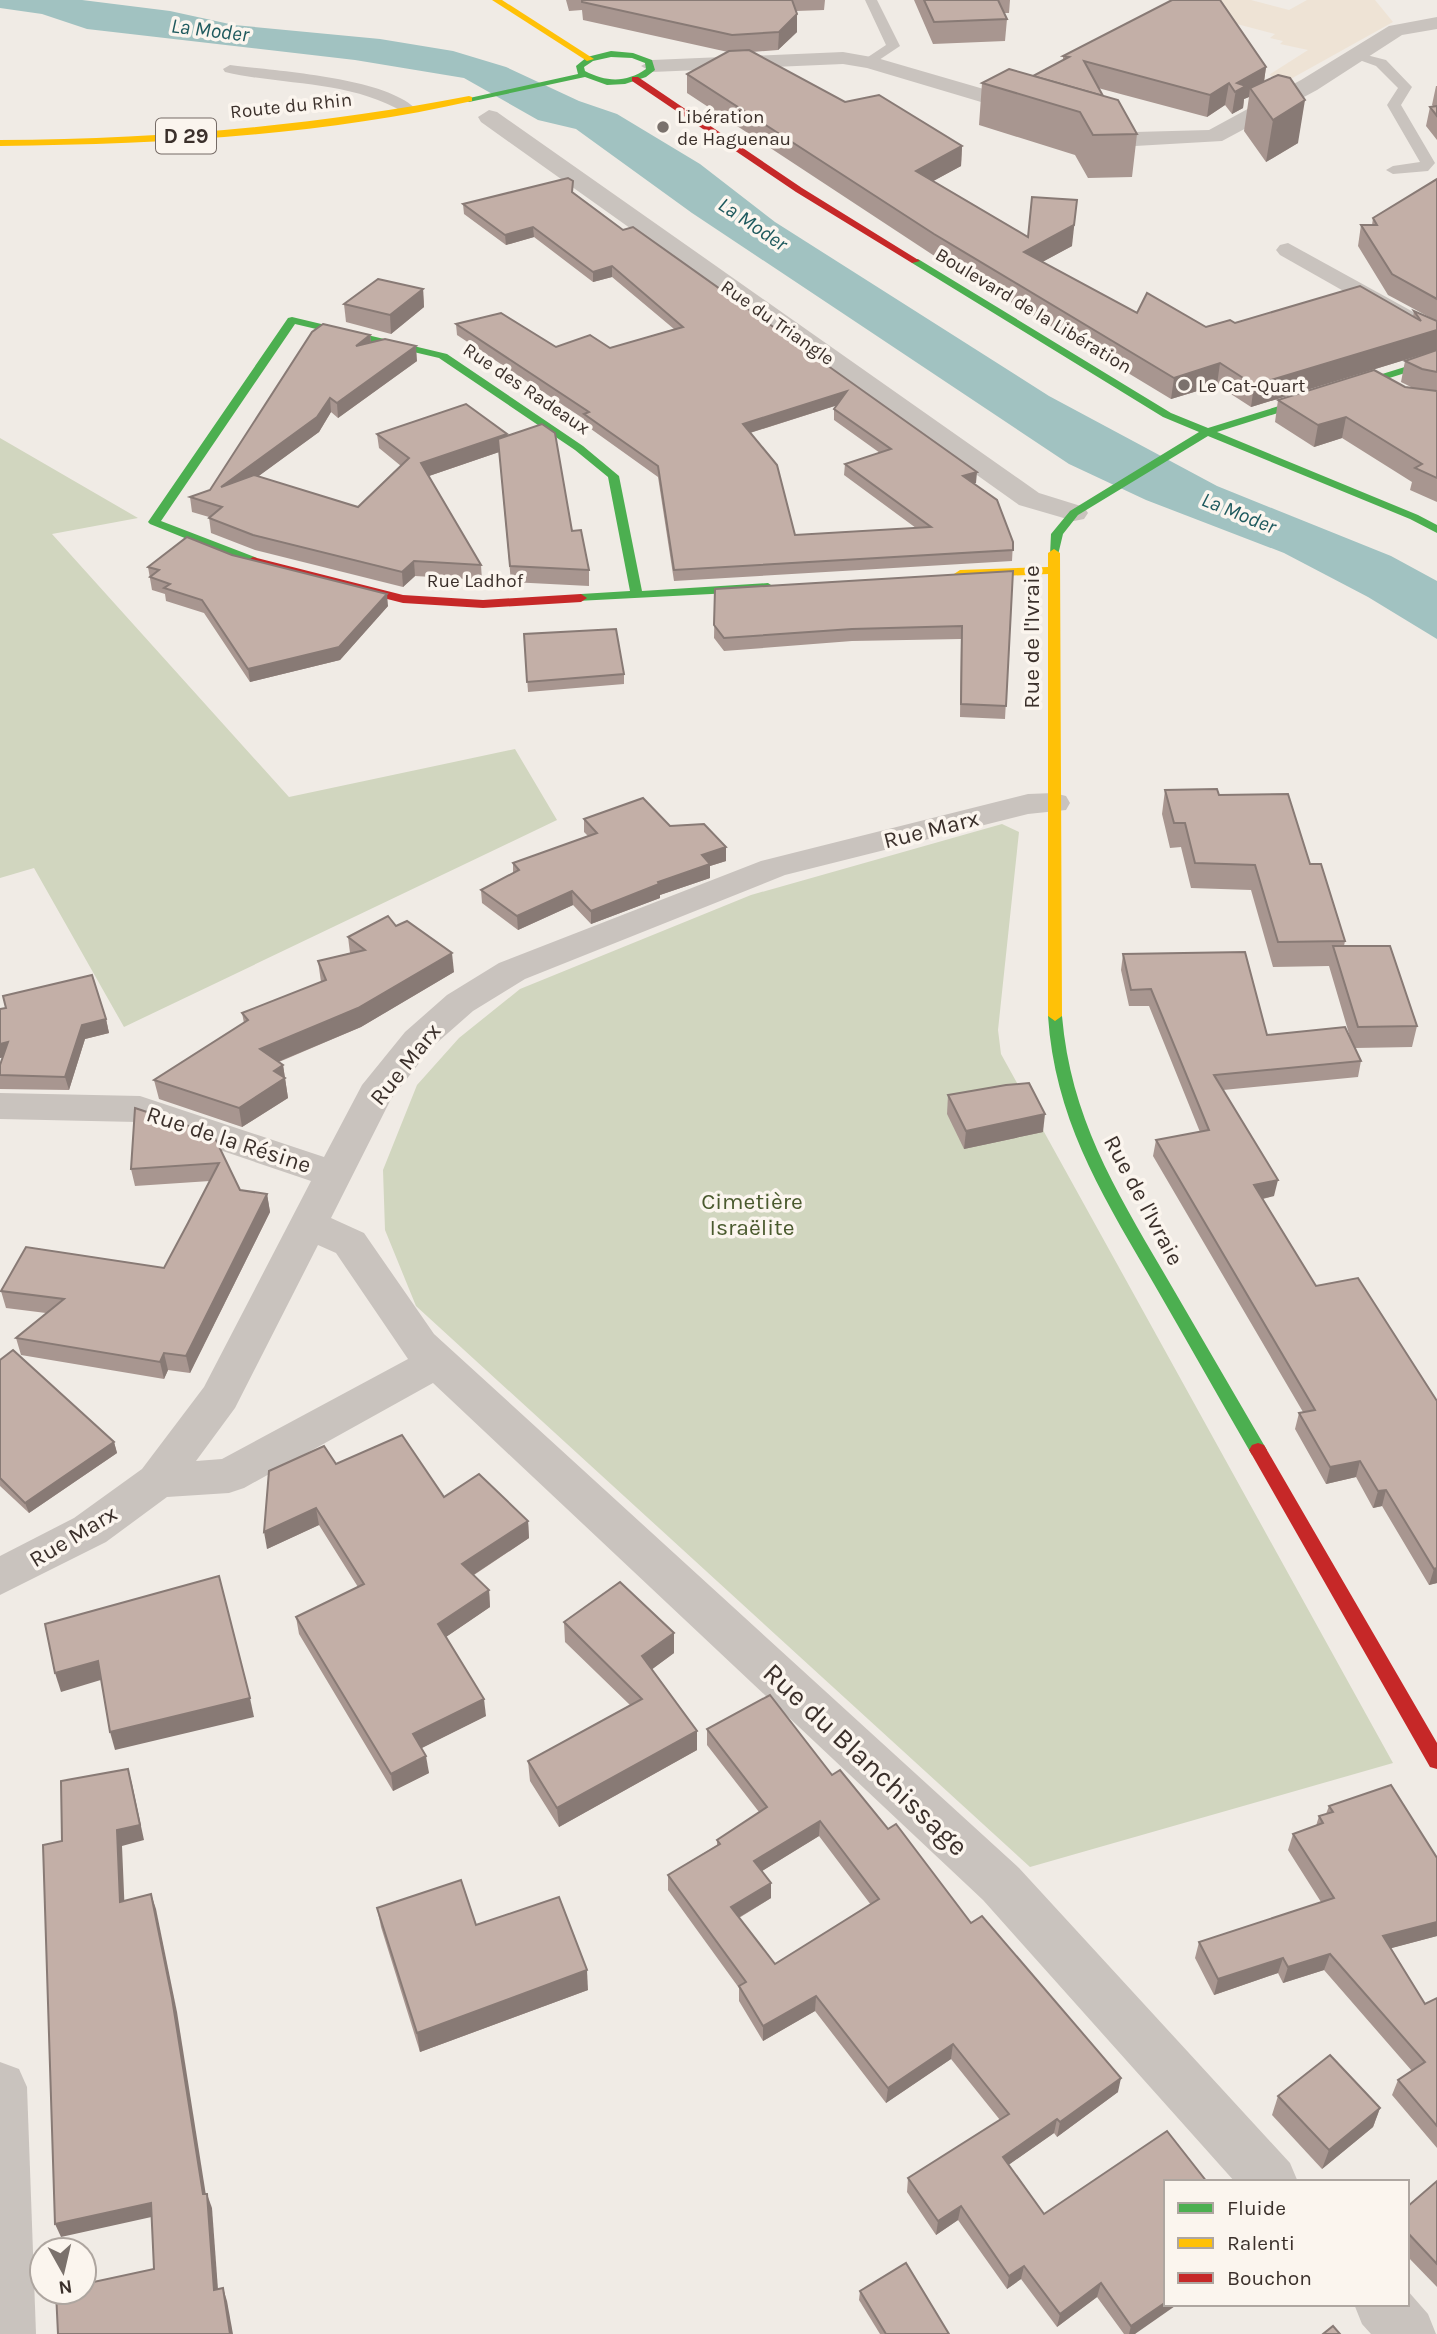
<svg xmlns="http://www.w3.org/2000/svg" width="1437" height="2334" font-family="Karla,sans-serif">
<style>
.green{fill:#d1d6bf}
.plaza{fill:#eee3d5}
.water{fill:#a1c2c1}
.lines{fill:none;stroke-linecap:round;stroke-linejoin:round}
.lane{fill:#c9c3be;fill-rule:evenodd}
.street{fill:#c9c3be;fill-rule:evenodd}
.fast{fill:#4caf50;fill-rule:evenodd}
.slow{fill:#ffc107;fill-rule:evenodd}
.jam{fill:#c62828;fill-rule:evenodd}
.wall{fill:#a89690;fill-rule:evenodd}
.shaded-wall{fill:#887a75}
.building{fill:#c3afa7;stroke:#887a75;stroke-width:2;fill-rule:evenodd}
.poi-dot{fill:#7a716c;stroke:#fbf5ee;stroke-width:2.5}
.labels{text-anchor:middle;stroke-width:7;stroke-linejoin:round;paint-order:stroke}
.far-street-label{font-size:19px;fill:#3b302b;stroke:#fbf5ee}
.far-poi-label{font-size:19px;fill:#3b302b;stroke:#fbf5ee;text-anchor:start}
.far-water-label{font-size:21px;font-style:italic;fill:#1f5a5e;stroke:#fbf5ee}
.shield{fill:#fbf5ee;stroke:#756b66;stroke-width:2}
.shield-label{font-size:21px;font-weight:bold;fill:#3b302b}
.street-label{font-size:23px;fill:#3b302b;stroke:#fbf5ee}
.park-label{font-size:23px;fill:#4a5a2e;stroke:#fbf5ee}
.near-street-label{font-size:28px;fill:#3b302b;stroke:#fbf5ee}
</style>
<rect width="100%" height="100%" fill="#f0ebe5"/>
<g class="green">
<path d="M0,438L138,518L52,534L289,797L515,749L557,820L124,1027L34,868L0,878Z"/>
<path d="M1002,824L1019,832L998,1030L1001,1054L1393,1763L1030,1867L416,1306L385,1230L383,1170L417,1085L459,1038L520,989L751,895Z"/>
</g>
<path class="plaza" d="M1218,0H1251L1289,10L1307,0H1375L1393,22L1287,81L1269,75L1308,50L1280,44L1283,41L1270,38L1275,34L1233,23Z"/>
<path class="water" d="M0,0H82L170,11L234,25L380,39L453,51L506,67L579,101L617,114L700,164L775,222L1049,396L1217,486L1391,556L1437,581V639L1368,597L1284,553L1146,500L1069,464L692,213L576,129L538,120L464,78L355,60L87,29L42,14L0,8Z"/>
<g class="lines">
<g class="lane">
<path d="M865,0H877L900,46L870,66L865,65V59L886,45Z"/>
<path d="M1351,51L1386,60L1412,87L1401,105L1435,163L1428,171L1393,174L1386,170L1393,166L1420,162L1387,105L1398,88L1376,66L1351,57Z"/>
<path d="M230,65C275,71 386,77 417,110L405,113C349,80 286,86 225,72L223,69Z"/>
</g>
<g class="street">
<path d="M1437,17V29L1402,35L1317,90L1222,141L1135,146L1077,131L1074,126L1085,119L1135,132L1209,130L1301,80L1389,26Z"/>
<path d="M843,52L877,58L1039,105L1042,110L1031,117L867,68L843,64L652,72L641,66L652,60Z"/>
<path d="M489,110L497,112L1039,493L1084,507L1088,513L1084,519L1074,521L1019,505L481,122L478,117Z"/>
<path d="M1288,243L1437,325V344L1280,255L1276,250L1280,245Z"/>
<path d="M1054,793L1066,796L1070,803L1066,810L1028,814L785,875L525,979L473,1011L431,1048L391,1099L331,1218L364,1233L434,1334L1019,1868L1290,2163L1298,2182H1235L983,1900L433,1383L244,1488L229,1493L167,1497L106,1542L0,1595V1556L74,1518L142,1469L204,1387L311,1181L137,1122L0,1119V1093L140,1096L324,1157L362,1085L405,1032L447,995L499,963L761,861L1028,794ZM318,1245L336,1253L408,1359L222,1459L196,1461L235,1408Z"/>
<path d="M0,2062L19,2069L27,2087L36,2334H0Z"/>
<path d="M1407,2290L1428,2314L1436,2334H1371L1362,2324L1354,2304H1407Z"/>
</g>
<g class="fast">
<path d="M611,51L633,53L652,60L655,70L646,77L625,84L607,85L585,77L469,102L465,99L578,74L576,66L587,57ZM611,57L632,58L645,63L646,69C626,83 606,82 585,71L584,67L593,61Z"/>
<path d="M912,259H918L1171,413L1208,428L1437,357V363L1217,432L1418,515L1437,525V533L1410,519L1208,436L1078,515L1063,534L1058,555H1050L1051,534L1070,511L1199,432L1163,417L912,263Z"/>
<path d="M292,317L447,354L583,446L619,476L642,591L768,583L774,587L768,591L577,601L575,598L581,594L630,591L608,477L575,450L439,358L295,324L161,521L257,558V564H249L150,524L148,522L288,318Z"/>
<path d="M1055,1011L1062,1016C1071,1120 1117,1192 1168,1280C1200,1335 1232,1390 1264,1445L1267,1450L1264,1455L1258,1457L1252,1455C1219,1398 1187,1341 1154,1284C1103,1196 1055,1121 1048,1016Z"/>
</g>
<g class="slow">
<path d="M492,0H502L594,59L587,61Z"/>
<path d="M469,96L472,97V101C318,136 158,144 0,146V140C158,139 314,126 469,96Z"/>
<path d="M1054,549L1060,553L1062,1016L1055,1021L1048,1016V574L960,578L954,574L960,570L1048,567V553Z"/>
</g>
<g class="jam">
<path d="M632,77H638L802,188L920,261L912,263L796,192L632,81Z"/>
<path d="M253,557L403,595L483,600L581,594L587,598L581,602L483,608L403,603L249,564L247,561Z"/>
<path d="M1258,1443L1264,1445L1437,1743V1769L1430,1767L1252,1455L1249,1450L1252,1445Z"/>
</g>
</g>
<g class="wall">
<path d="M566,0H825L824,10L796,11L797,32L778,50L752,52L845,102L962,146L961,166L933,181L1028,237L1072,246L1042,262L1137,313L1206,327L1235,323L1413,317L1414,311L1429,317L1388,295L1358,246L1361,225H1372L1373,218L1437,179V502L1410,490L1412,482L1342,438L1314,447L1275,422L1278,400L1405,387L1413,388L1401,382L1405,361L1434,351L1251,407L1217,385L1171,399L933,255L687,93V74L728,52L583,20L582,10L569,11Z"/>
<path d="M914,0H1010L1009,13H1004L1007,19L1005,41L933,44Z"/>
<path d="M1063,56L1266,67L1264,81L1298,143L1266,162L1244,131L1249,97L1244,99L1243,108L1232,114L1225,105L1207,117L1098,88L1103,96L1137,134L1132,177L1088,178L1075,155L979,125L982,83L1033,76L1063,60Z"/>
<path d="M1436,86H1437V140L1426,126L1430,107L1433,106L1432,105Z"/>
<path d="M573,193L623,230L976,483H974L1013,542L1012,561L674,581L658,477L584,424V419L457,335L456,324L556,347L610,348L674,329L612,277L593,282L534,237L506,245L464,214L463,204ZM838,405L834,409V420L880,453L845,464L844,475L916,528L795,535L750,433Z"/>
<path d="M423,289L424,307L391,334L346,322L344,304Z"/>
<path d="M370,335L371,342L417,361L338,418L331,412L319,432L257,477L358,507L401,466L379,448L377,434H507V436L572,531L589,570V586L511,582L499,452L429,476L481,565L482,580L415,576L403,587L255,550L211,533L209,517L192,512L190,497L210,490Z"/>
<path d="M232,555L388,606L340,660L250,682L204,613L166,601L165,594L152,590L148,567Z"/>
<path d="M1013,571L1005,719L960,717L961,639L852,641L724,651L714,638L715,589Z"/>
<path d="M524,634L624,674V684L528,692Z"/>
<path d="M1165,790L1219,795L1310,864L1345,941L1344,946L1417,1026L1412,1047L1355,1048L1361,1061L1358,1077L1223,1090L1274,1196L1263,1199L1316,1286L1437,1401V1583L1429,1585L1382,1506L1373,1508L1356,1477L1326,1484L1295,1429L1299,1413L1303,1412L1153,1156L1156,1140L1200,1132L1149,1006H1129L1121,970L1123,954L1267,1035L1350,1037L1329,966L1273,967L1251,890L1191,888L1181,847L1170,848L1162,814Z"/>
<path d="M584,819L670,826L726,847V861L710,866V878L660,895V898L591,924L573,905L518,930L482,903L481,890L513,873V863L588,836L584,832Z"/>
<path d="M396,926L454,972L361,1027L279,1062L283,1065L288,1098L242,1127L159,1099L154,1080L244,1023L242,1013L321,982L318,961L350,953L348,937Z"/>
<path d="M0,1009L106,1019L109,1033L85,1039L69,1090L0,1089V1065L3,1057L0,1058Z"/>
<path d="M948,1095L1043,1132L964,1149L947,1114Z"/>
<path d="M213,1134L240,1190L267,1194L270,1212L190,1373L168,1370L164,1379L21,1355L16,1338L46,1313L6,1308L1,1291L164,1268L210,1181L135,1186L131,1169Z"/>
<path d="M0,1360L114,1442L117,1453L29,1513L0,1486Z"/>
<path d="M336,1464L528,1521L529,1538L474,1575L489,1590L490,1607L446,1637L486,1716L421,1748L429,1773L393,1791L299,1634L296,1617L358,1587L319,1525L267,1549Z"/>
<path d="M564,1622L674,1653L652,1669L697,1731V1750L559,1827L530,1781L528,1761L630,1705L565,1642Z"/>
<path d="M707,1729L832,1775L888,1829L971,1923L1118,2092L1057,2137L1054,2133L1008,2165L1044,2214L1166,2182L1135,2334H1124L1097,2297L1057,2327L1021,2279L1007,2289L958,2220L936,2235L907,2192L908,2178L1000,2120L951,2059L886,2103L815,2011L763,2041L739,2001V1988L668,1890V1875L717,1845V1840L759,1812L707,1745ZM819,1836L871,1905L775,1964L739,1918L771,1898V1883L762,1871Z"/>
<path d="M1329,1806L1437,1936L1391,1948L1425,2004L1437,1998V2148L1392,2095L1398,2080L1412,2071L1324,1970L1283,1983L1278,1973L1214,1995L1195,1958L1199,1942L1321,1902L1288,1850L1293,1834L1316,1826L1319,1816L1326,1814Z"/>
<path d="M377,1908L476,1925L588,1990L420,2052L381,1927Z"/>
<path d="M1278,2096L1380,2108L1373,2127L1322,2169L1272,2115Z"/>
<path d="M1437,2181V2287L1407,2256V2207Z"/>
<path d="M860,2291L949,2334H880L859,2300Z"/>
</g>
<g class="shaded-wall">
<path d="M797,14V32L778,50L779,32Z"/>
<path d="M1266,67L1263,89L1250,88L1249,97L1244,99L1243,108L1232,114L1237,83Z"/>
<path d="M1229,83L1225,105L1207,117L1210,95Z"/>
<path d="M1305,100L1298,143L1266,162L1273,120Z"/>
<path d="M962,146L961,166L915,191L916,171Z"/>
<path d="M1077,200L1072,246L1022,273L1024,252Z"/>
<path d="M533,227L534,237L506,245L505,235Z"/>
<path d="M612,266V277L593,282V272Z"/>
<path d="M423,289L424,307L391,334L390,315Z"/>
<path d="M1437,330V350L1251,407L1254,385Z"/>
<path d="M370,335L372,350L356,346Z"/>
<path d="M416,346L417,361L338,418L337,403Z"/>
<path d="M1220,363L1217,385L1171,399L1174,378Z"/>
<path d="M847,391V402L743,435V424Z"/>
<path d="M330,398L331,412L319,432L223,502L221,487Z"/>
<path d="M1346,417L1342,438L1314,447L1318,425Z"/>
<path d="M507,434L508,449L423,478L421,463Z"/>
<path d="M977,472L976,483L962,487L963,476Z"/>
<path d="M414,561L415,576L403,587L402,572Z"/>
<path d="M387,594L388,606L340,660L250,682L248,669Z"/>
<path d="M726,847V861L710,866V878L660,895V898L591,924V911L658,882L702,855Z"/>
<path d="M572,891L573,905L518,930L517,916Z"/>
<path d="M452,953L454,972L361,1027L263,1068L260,1049Z"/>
<path d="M106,1019L109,1033L85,1039L69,1090L65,1077L82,1025Z"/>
<path d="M8,1042L12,1056L0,1058V1044Z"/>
<path d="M283,1065L288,1098L242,1127L239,1108L274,1071Z"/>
<path d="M1045,1114L1043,1132L964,1149L966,1131Z"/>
<path d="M1278,1180L1274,1196L1251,1201L1254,1185Z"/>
<path d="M267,1194L270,1212L190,1373L186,1356Z"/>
<path d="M164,1353L168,1370L164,1379L160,1362Z"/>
<path d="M114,1442L117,1453L29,1513L25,1503Z"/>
<path d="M1360,1461L1356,1477L1326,1484L1330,1467Z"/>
<path d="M1386,1490L1382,1506L1373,1508L1378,1491Z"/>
<path d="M316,1508L319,1525L267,1549L264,1532Z"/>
<path d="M528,1521L529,1538L464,1581L462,1564Z"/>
<path d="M1437,1568V1583L1429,1585L1434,1569Z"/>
<path d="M489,1590L490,1607L440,1641L438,1624Z"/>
<path d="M674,1633V1653L643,1676L642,1656Z"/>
<path d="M98,1661L104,1679L61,1692L55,1673Z"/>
<path d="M250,1698L254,1717L115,1750L110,1732Z"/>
<path d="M484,1699L486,1716L416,1751L413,1734Z"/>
<path d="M697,1731V1750L559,1827L557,1808Z"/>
<path d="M426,1756L429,1773L393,1791L391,1774Z"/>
<path d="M128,1769L132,1784L144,1840L122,1846L125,1917L120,1902L117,1830Z"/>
<path d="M820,1821L819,1836L754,1876V1861Z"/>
<path d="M771,1883V1898L731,1922V1907Z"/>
<path d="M151,1894L156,1909L177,2012L208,2208L203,2194Z"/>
<path d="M1437,1922V1936L1377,1952L1383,1936Z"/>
<path d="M1330,1954L1324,1970L1283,1983L1288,1967Z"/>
<path d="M1283,1958L1278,1973L1214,1995L1218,1979Z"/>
<path d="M587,1970L588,1990L420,2052L417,2033Z"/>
<path d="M816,1996L815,2011L763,2041V2026Z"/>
<path d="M953,2044L951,2059L886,2103L888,2088Z"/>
<path d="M1121,2078L1118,2092L1057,2137L1060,2122Z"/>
<path d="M1380,2108L1373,2127L1322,2169L1329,2150Z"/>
<path d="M1057,2119L1054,2133L1000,2171L1003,2157Z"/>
<path d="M207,2194L212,2208L219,2303L214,2290Z"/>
<path d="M151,2203L156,2216L61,2237L55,2224Z"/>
<path d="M961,2206L958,2220L936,2235L938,2221Z"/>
<path d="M1024,2266L1021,2279L1007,2289L1009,2276Z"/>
<path d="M1101,2283L1097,2297L1057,2327L1060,2314Z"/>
<path d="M223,2288L227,2301L233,2334H230Z"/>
<path d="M1166,2302V2304H1178L1135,2334H1129L1131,2326Z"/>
</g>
<g class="building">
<path d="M582,0H792L797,14L779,32L732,35L582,2Z"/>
<path d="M924,0H998L1007,19L934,22Z"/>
<path d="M1172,0H1220L1266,67L1237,83L1246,86L1235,92L1229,83L1210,95L1084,61L1103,96L1033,76L1069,57L1063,56Z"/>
<path d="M749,50L845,102L879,95L962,146L916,171L1028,237L1032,197L1077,200L1074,225L1024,252L1137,313L1147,293L1206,327L1230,320L1235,323L1360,286L1421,321L1414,311L1437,321V330L1254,385L1220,363L1174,378L934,234L687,74L729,51Z"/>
<path d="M1009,69L1118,100L1137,134L1093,135L1080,112L982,83Z"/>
<path d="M1278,75L1290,78L1305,100L1273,120L1250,88Z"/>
<path d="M1437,106V116L1430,107Z"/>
<path d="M568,178L573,181L572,192L623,230L633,227L977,472L963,476L997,500L1013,542V550L674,570L658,466L584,414L589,412L456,324L501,313L556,347L590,335L610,348L683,327L612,266L593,272L533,227L505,235L463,204ZM847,391L834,409L891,449L845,464L931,527L795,535L777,465L743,424Z"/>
<path d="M1437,179V299L1392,274L1361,225H1377L1373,218Z"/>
<path d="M378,279L423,289L390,315L344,304Z"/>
<path d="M323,324L370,335L356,346L385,339L416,346L337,403L330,398L317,417L221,487L254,475L358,507L409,458L377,434L466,404L507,434L421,463L481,565L414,561L402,572L253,535L209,518L222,507L190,497L210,490L312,332Z"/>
<path d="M1437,350V372L1422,369L1405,361Z"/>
<path d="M1374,370L1405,387L1437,391V478L1415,468L1422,464L1346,417L1318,425L1278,400Z"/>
<path d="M542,424L555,433L572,531L581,530L589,570L510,566L498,439Z"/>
<path d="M187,537L232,555L387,594L339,647L248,669L202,600L164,588L170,584L150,577L159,570L148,567Z"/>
<path d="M1013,571L1006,706L961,704L962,626L852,629L724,638L714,625L715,589Z"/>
<path d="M616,629L624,674L527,682L524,634Z"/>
<path d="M1217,789L1219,795L1288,794L1310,864H1321L1345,941L1278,942L1255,865L1195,863L1185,823H1174L1165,790Z"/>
<path d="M643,798L670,826L704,824L726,847L702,855L710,864L658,882L659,884L591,911L572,891L517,916L481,890L519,870L513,863L597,833L584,819Z"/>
<path d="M388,916L396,926L407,921L452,953L358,1008L260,1049L283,1065L274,1071L285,1078L239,1108L154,1080L248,1020L242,1013L326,980L318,961L365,950L348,937Z"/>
<path d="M1333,946H1390L1417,1026L1358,1027Z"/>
<path d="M1245,952L1267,1035L1345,1027L1361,1061L1214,1075L1278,1180L1254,1185L1316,1286L1358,1278L1437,1401V1568L1434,1569L1386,1490L1378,1491L1360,1461L1330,1467L1299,1413L1315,1410L1156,1140L1209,1130L1151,989L1131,990L1123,954Z"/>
<path d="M92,975L106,1019L82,1025L65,1077L0,1075V1065L8,1042L0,1044V1009L6,1008L3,996Z"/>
<path d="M1029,1083L1045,1114L966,1131L948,1095L1006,1085Z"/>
<path d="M135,1108L213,1134L240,1190L267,1194L186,1356L164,1353L160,1362L16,1338L64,1299L1,1291L26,1247L164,1268L188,1223L219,1163L131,1169Z"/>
<path d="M13,1350L114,1442L25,1503L0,1478V1360Z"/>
<path d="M402,1435L444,1497L479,1474L528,1521L462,1564L489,1590L438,1624L484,1699L413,1734L426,1756L391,1774L296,1617L364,1584L316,1508L264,1532L269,1471L324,1446L336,1464Z"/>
<path d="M219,1576L250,1698L110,1732L98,1661L55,1673L45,1624Z"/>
<path d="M620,1582L674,1633L642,1656L697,1731L557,1808L528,1761L642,1699L564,1622Z"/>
<path d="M770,1695L832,1775L840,1770L888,1829L896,1824L971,1923L982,1916L1121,2078L1060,2122L1057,2119L1003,2157L1044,2214L1167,2131L1207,2182H1166V2302L1131,2326L1101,2283L1060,2314L1024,2266L1009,2276L961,2206L938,2221L908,2178L1009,2114L953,2044L888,2088L816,1996L763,2026L739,1986L746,1982L668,1875L720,1844L717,1840L767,1807L707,1729ZM820,1821L879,1899L775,1964L731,1907L771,1883L754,1861Z"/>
<path d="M128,1769L140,1825L117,1830L120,1902L151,1894L172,1998L203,2194H207L214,2290L223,2288L230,2334H58L56,2292H84V2284L154,2269L151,2203L55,2224L43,1845L62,1841L61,1781Z"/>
<path d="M1391,1785L1437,1858V1922L1383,1936L1425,2004L1437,1998V2126L1398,2080L1425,2062L1330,1954L1288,1967L1283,1958L1218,1979L1199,1942L1334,1898L1293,1834L1323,1823L1319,1816L1333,1812L1329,1806Z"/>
<path d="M461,1880L476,1925L559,1897L587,1970L417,2033L377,1908Z"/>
<path d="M1330,2055L1380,2108L1329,2150L1278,2096Z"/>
<path d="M1437,2181V2264L1407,2232V2207Z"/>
<path d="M906,2263L949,2334H886L860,2291Z"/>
<path d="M1333,2326L1340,2334H1323Z"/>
</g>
<g class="poi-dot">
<circle cx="663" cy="127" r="7"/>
<circle cx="1184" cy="385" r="7"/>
</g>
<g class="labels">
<g class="far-street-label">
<text transform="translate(291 105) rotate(-6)" y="7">Route du Rhin</text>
<text transform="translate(1034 310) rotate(31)" y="7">Boulevard de la Libération</text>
<text transform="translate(778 322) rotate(35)" y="7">Rue du Triangle</text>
<text transform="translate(527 388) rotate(34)" y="7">Rue des Radeaux</text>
<text x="475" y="587">Rue Ladhof</text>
</g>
<g class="far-poi-label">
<text x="677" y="123">Libération<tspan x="677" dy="22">de Haguenau</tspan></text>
<text x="1198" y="392">Le Cat-Quart</text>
</g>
<g class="far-water-label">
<text transform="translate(210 30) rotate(7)" y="7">La Moder</text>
<text transform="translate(753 224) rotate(34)" y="7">La Moder</text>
<text transform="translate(1239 513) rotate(22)" y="7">La Moder</text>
</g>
<rect class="shield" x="156" y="118.5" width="60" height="35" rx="5"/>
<g class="shield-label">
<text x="186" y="143">D 29</text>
</g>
<g class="street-label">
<text transform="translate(1031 637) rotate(-90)" y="8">Rue de l'Ivraie</text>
<text transform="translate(931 829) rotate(-14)" y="8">Rue Marx</text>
<text transform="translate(405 1064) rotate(-51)" y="8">Rue Marx</text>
<text transform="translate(229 1139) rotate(18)" y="8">Rue de la Résine</text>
<text transform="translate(1144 1200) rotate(62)" y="8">Rue de l'Ivraie</text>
<text transform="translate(73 1536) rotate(-31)" y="8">Rue Marx</text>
</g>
<g class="park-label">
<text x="752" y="1209">Cimetière<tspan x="752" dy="26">Israëlite</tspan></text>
</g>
<g class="near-street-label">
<text transform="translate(866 1759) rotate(43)" y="10">Rue du Blanchissage</text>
</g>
</g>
<rect x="1164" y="2180" width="245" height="126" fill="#fbf5ee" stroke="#aea6a0" stroke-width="2"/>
<rect x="1178" y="2203" width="35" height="10" fill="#4caf50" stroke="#aea6a0" stroke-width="2"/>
<text x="1227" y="2215" font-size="21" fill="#3b302b">Fluide</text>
<rect x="1178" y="2238" width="35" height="10" fill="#ffc107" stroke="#aea6a0" stroke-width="2"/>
<text x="1227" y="2250" font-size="21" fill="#3b302b">Ralenti</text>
<rect x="1178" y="2273" width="35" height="10" fill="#c62828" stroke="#aea6a0" stroke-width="2"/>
<text x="1227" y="2285" font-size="21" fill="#3b302b">Bouchon</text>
<g transform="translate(63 2271) rotate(172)"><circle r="33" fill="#fbf5ee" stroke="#aea6a0" stroke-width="2"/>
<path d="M0-5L12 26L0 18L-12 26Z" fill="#7a716c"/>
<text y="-10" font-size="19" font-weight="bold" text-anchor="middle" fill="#3b302b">N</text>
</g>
</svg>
